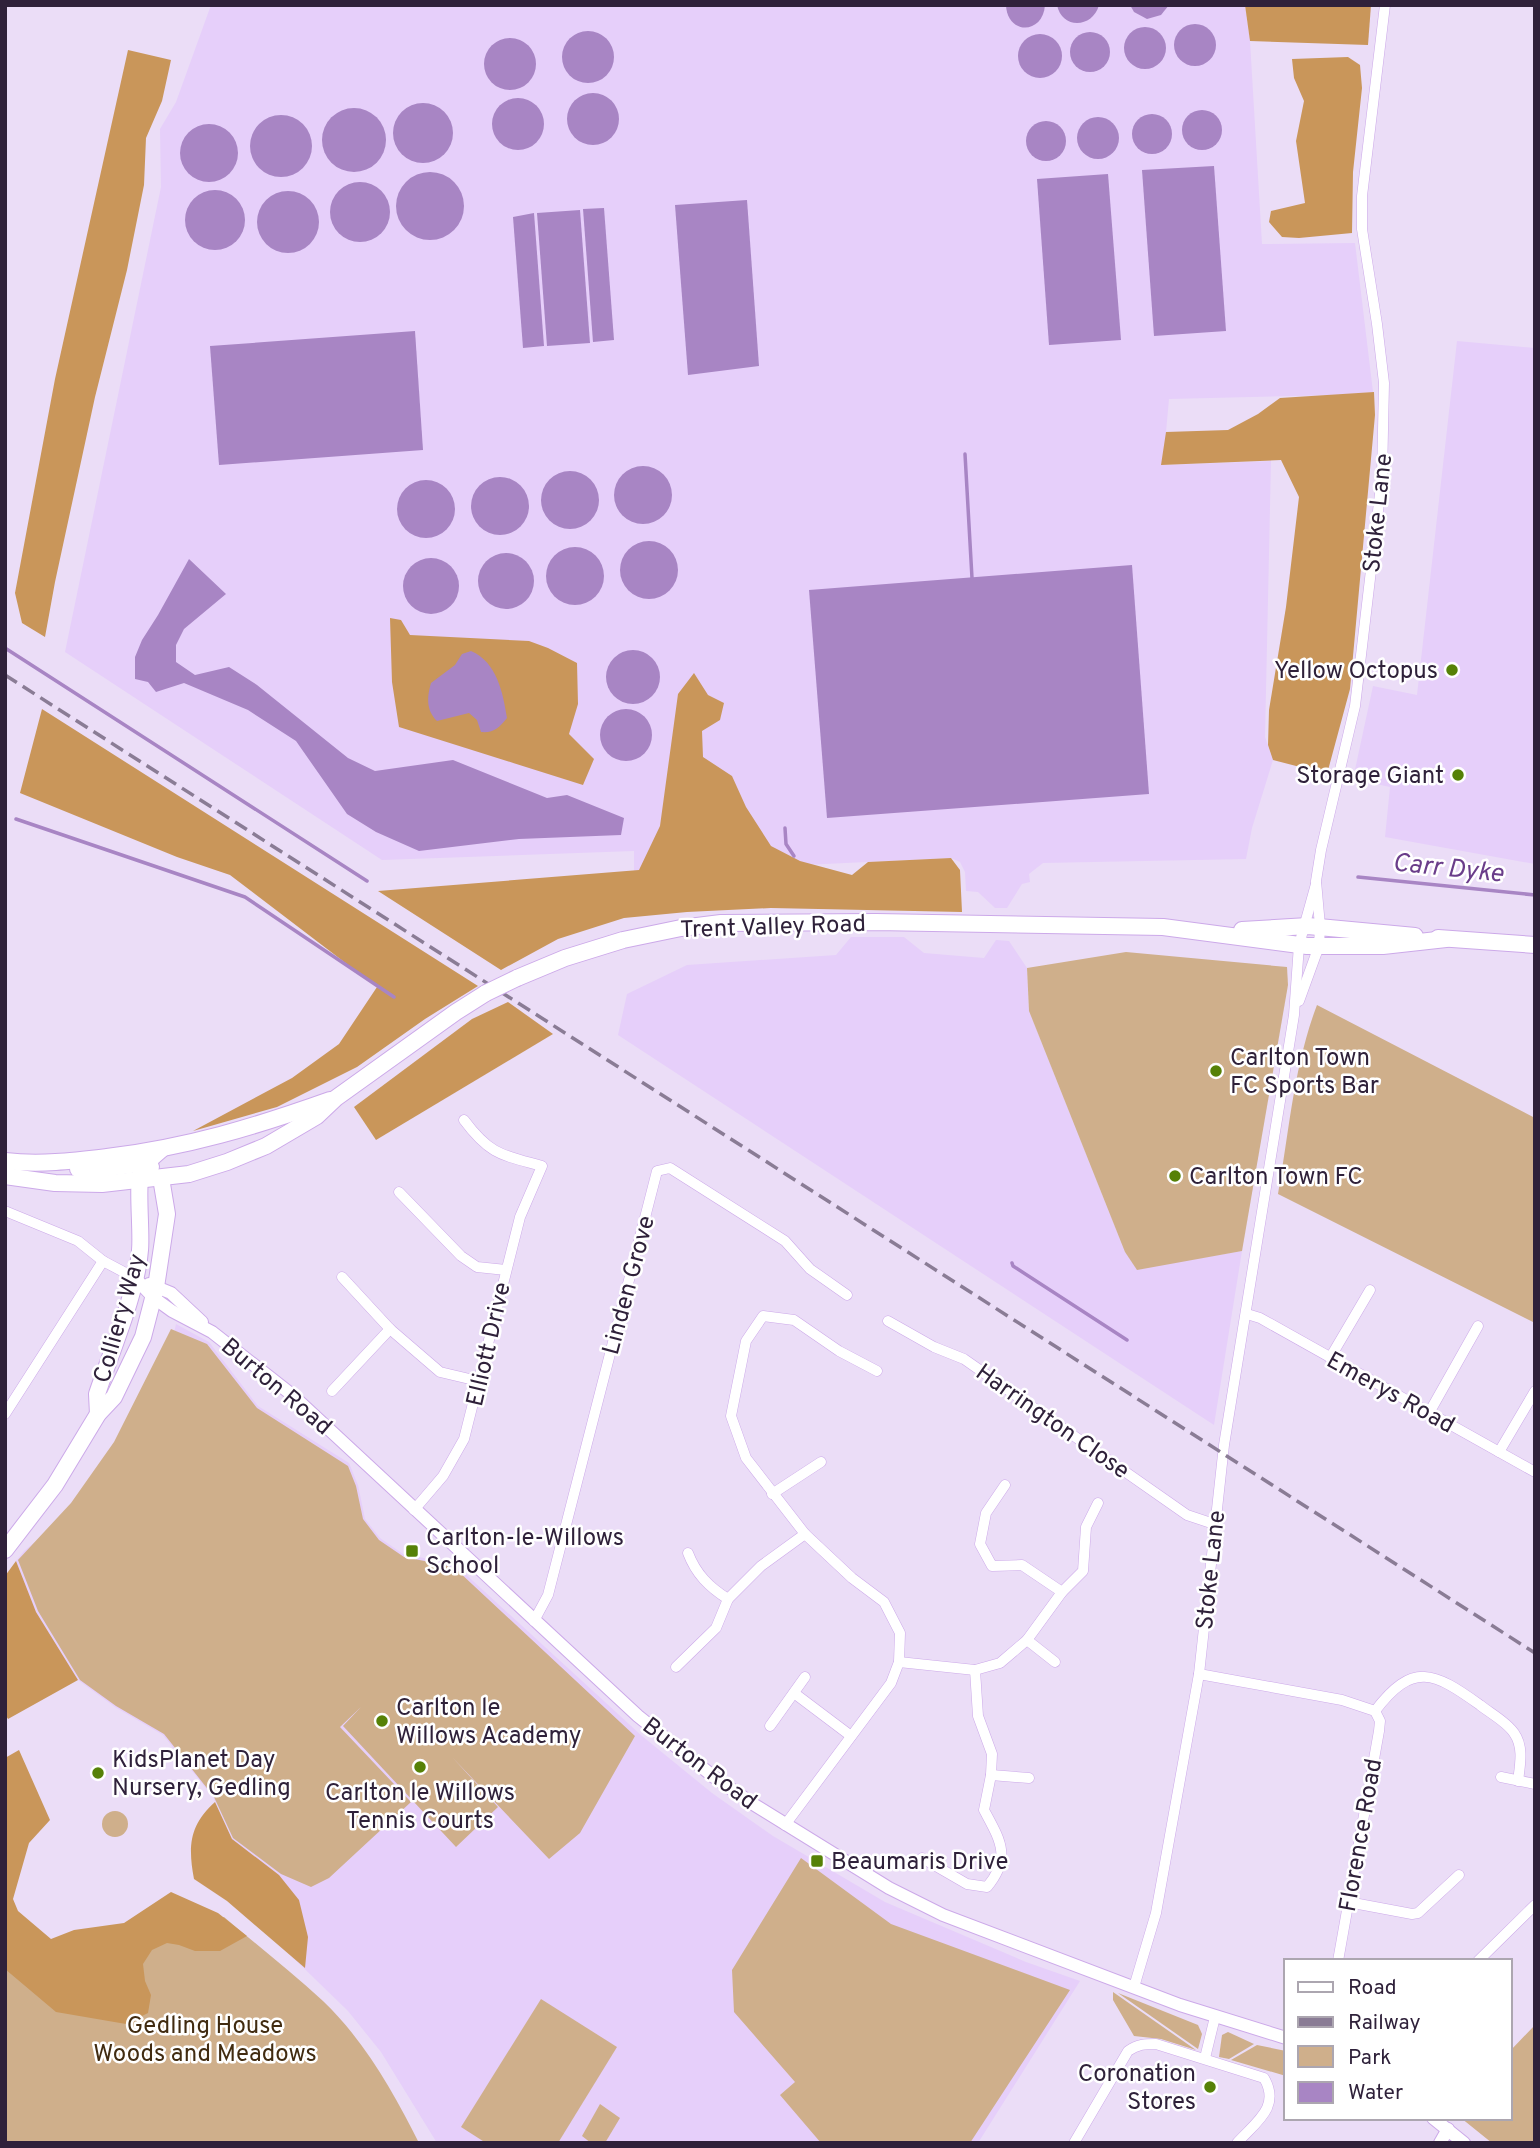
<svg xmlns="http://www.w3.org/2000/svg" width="1540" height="2148" font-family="Overpass,sans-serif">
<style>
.built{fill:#e6cffa}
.green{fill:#cfaf8b}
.forest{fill:#c9965a}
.water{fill:#a885c4}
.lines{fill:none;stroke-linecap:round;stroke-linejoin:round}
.stream{stroke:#a885c4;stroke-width:3.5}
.minor-casing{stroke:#cca9e9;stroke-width:11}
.tertiary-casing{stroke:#cca9e9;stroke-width:14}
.primary-casing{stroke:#cca9e9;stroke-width:18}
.minor{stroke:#fff;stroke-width:10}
.tertiary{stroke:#fff;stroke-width:12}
.primary{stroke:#fff;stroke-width:16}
.rail{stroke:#8a7c95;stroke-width:3.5;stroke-dasharray:14 7;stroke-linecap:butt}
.primary-bridge-casing{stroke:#cca9e9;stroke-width:18;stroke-linecap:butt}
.primary-bridge{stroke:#fff;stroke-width:16}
.poi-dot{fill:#568107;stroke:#fff;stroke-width:2.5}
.labels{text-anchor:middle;stroke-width:5;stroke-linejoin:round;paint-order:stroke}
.street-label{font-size:24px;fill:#2f213a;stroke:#fff}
.poi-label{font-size:24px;fill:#2f213a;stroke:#fff;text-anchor:start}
.park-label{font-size:24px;fill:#412b10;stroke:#fff}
.water-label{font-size:26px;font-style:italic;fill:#6a3d8a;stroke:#fff}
</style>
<rect width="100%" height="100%" fill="#ebddf7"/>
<g class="built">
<path d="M211,5H1245L1250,41L1262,244L1355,243L1373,392L1337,395L1169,399L1163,465L1271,461L1265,737L1273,760L1252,828L1246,859L1043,863L1029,874L1030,882L1022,884L1007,908H995L978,892L966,891L965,872L960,862L951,858L634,873V851L382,860L65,652L161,187L160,129L176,102Z"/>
<path d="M1457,341L1535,348V864L1385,837L1390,787L1353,779L1373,686L1417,695Z"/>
<path d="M851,937H904L924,953L984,958L996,940L1009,941L1027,968L1029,1011L1125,1252L1137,1269L1242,1251L1214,1425L618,1035L627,994L687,965L836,955Z"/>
<path d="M176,1324L209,1342L258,1406L349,1463L358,1485L365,1519L380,1538L403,1554L445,1562L460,1569L642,1736L712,1793L773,1836L885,1902L1026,1962L1080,1981L978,2143H437L381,2052L348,2011L282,1947L213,1797L163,1735L115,1707L78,1680L36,1612L16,1561L24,1551L99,1489L166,1370Z"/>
</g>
<g class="green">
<path d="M1126,952L1287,967L1288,985L1242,1251L1137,1270L1125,1252L1029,1011L1027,968Z"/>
<path d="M1317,1005L1535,1118V1323L1278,1194C1289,1132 1294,1065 1317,1005Z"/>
<path d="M171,1329L207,1344L257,1408L348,1466L356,1486L363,1519L379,1540L404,1557L445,1565L458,1571L635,1736L580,1833L549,1859L452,1757L498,1807L456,1847L343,1726L361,1707L340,1727L411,1802L329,1878L311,1887L281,1874L233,1838L214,1797L164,1734L116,1706L80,1680L38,1611L18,1560L71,1503L114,1442Z"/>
<circle cx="115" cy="1824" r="13"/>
<path d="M801,1858L891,1924L1070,1990L970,2143H821L780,2095L795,2082L734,2012L732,1970Z"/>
<path d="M224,1917C257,1945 291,1972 323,2001C364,2040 394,2093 419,2143H5V1960L90,1975Z"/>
<path d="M1113,1992L1196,2050L1161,2039L1134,2036L1113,2000Z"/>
<path d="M1118,1993L1198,2025L1202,2034L1198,2049Z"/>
<path d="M541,1999L617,2047L558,2143H486L461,2127Z"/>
<path d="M1535,2025V2143H1492L1461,2118H1510V2051Z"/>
<path d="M1228,2032L1254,2044L1229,2059L1219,2057L1222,2035Z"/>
<path d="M1257,2045L1286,2051V2076L1231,2060Z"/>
<path d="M600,2104L620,2118L605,2143H591L582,2136Z"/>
</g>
<g class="forest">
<path d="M1245,5H1371L1368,45L1250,41Z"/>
<path d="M128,50L171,60L162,101L146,138L144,185L127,270L95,397L55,582L45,637L22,623L15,593L55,379Z"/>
<path d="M1348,57L1360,65L1362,88L1353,172L1352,233L1299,238L1282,237L1269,222L1271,211L1305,203L1296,141L1304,101L1294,78L1292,59Z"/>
<path d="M1374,392L1375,415L1350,689L1327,774L1273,760L1268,745L1269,710L1286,607L1299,497L1281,460L1161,465L1166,432L1228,430L1258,414L1280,398Z"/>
<path d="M390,618L401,620L410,635L529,641L548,648L577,663L578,704L569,734L594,759L583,785L399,727L392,682Z"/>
<path d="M694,673L708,695L724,703L720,720L702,731L703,757L732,776L746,807L771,846L800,861L852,875L868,862L951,858L960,870L962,912L771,908L687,912L624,918L558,939L501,970L378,891L639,870L660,826L678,694Z"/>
<path d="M42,709L478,986L425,1019L357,1067L277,1107L193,1131L292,1078L339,1044L377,987L230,875L177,857L20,793Z"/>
<path d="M508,1002L553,1034L376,1140L354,1107L472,1019Z"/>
<path d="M16,1561L36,1612L78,1680L8,1719L5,1714V1576Z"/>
<path d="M19,1750L50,1820L29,1843L13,1899L18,1911L51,1939L74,1930L124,1923L171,1892L218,1913L247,1936L220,1951H195L179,1945L167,1943L152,1950L143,1964L145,1981L151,1995L148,2013L126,2024L56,2012L5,1969V1758Z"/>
<path d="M215,1802L232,1839L279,1875L299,1900L308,1937L305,1968L227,1901L194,1879C188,1847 189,1825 215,1802Z"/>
</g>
<g class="water">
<path d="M1006,5H1045C1043,35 1007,35 1006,5Z"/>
<path d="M1057,5H1099C1093,28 1062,30 1057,5Z"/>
<path d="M1130,5H1169L1161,15L1147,19L1134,12Z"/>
<circle cx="1195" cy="45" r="21"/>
<circle cx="1145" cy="48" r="21"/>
<circle cx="588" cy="57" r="26"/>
<circle cx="1090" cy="52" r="20"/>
<circle cx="1040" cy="56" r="22"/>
<circle cx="510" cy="64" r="26"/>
<circle cx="593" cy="119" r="26"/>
<circle cx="518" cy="124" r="26"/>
<circle cx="423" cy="133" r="30"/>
<circle cx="354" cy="140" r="32"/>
<circle cx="1202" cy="130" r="20"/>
<circle cx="1152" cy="134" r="20"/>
<circle cx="281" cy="146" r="31"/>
<circle cx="1098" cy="138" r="21"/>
<circle cx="1046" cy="141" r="20"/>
<circle cx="209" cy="153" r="29"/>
<path d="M1214,166L1226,331L1154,336L1142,170Z"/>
<circle cx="430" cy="206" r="34"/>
<path d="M1108,174L1121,340L1049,345L1037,179Z"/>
<circle cx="360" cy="212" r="30"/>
<circle cx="215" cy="220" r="30"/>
<circle cx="288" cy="222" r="31"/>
<path d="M747,200L759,366L688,375L675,205Z"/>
<path d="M604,208L614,340L593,342L583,209Z"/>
<path d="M580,210L590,343L547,346L537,213Z"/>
<path d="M534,213L544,346L523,348L513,217Z"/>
<path d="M415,331L423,450L219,465L210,346Z"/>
<circle cx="643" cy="495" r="29"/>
<circle cx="570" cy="500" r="29"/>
<circle cx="500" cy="506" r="29"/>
<circle cx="426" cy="509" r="29"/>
<circle cx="649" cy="570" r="29"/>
<circle cx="575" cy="576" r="29"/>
<circle cx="506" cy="581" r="28"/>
<circle cx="431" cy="586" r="28"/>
<path d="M189,559L226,594L184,629L176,645V662L195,675L229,667L257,685L348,758L375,771L453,760L547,798L567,795L624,818L621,835L519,839L419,851L376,832L347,814L296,741L248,710L184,683L156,692L148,682L135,679V657L142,640L158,615Z"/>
<path d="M1132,565L1149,794L827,818L809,590Z"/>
<circle cx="633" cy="677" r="27"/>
<path d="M471,651C497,662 503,693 507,718C499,728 494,733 481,732L477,720L469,713L437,721C426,710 427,697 431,683L455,665L462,654Z"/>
<circle cx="626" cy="735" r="26"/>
</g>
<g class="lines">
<g class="stream">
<path d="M965,454L972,578"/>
<path d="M5,648L367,881"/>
<path d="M16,819L245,897L394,997"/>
<path d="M785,828L786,844L794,856"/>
<path d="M1358,877L1535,895"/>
<path d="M1012,1263L1013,1266L1127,1340"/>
</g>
<g class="minor-casing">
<g id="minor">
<path d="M1299,1001L1319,946L1320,926L1316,881L1321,850L1355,706L1382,477L1384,383L1377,324L1362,229V196L1385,5"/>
<path d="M399,1192L461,1256L477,1267L506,1270"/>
<path d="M5,1211L78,1241L103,1261L135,1278"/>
<path d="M342,1277L390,1329L440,1372L478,1381"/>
<path d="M1247,1314L1260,1318L1535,1472"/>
<path d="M888,1321L934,1347L964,1359L1187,1515L1214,1524"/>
<path d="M1330,1358L1370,1290"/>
<path d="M332,1391L390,1329"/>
<path d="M1429,1413L1478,1326"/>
<path d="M5,1414L103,1261"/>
<path d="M1499,1452L1535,1391"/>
<path d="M1005,1485L986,1513L980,1544L992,1566L1022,1565L1062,1592"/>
<path d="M772,1494L821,1462"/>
<path d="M414,1510L443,1476L464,1439L520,1217L542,1166C502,1155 490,1155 464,1120"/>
<path d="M688,1553C696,1574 709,1587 728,1599"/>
<path d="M534,1621L548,1595L657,1171L670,1168L785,1241L810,1269L847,1295"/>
<path d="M1027,1640L1055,1662"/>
<path d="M899,1662L975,1670L1000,1663L1027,1640L1062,1592L1083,1571L1086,1527L1098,1503"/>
<path d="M676,1667L716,1628L728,1599L761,1566L805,1534"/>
<path d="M1199,1674L1342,1700L1375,1711"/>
<path d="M794,1693L851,1736"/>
<path d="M770,1726L805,1677"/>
<path d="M991,1775L1029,1778"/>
<path d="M1501,1777L1535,1784"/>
<path d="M785,1825L891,1683L899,1662L900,1633L884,1602L852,1578L805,1534L746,1458L731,1416L746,1341L763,1316L794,1320L839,1351L877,1371"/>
<path d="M922,1858L967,1884L987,1887C1012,1857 1000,1840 984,1810L991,1775L992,1754L978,1716L975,1670"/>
<path d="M1348,1902L1412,1914L1418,1913L1459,1875"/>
<path d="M1338,1961L1379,1731L1380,1721L1375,1711C1413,1661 1434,1672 1480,1705C1490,1713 1507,1722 1514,1733C1524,1747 1520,1765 1518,1781"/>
<path d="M1478,1961L1535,1905"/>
<path d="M1134,1987L1156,1913L1199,1674L1224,1445L1294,1015L1299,945L1316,884"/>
<path d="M1205,2058L1215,2017"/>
<path d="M1074,2143L1128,2051C1138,2044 1145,2044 1156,2044L1264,2078C1281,2107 1256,2122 1237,2143"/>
</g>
</g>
<g class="tertiary-casing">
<g id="tertiary">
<path d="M135,1278L154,1298L172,1311L212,1332L291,1394L638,1716L714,1777L753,1804L889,1888L943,1915L1180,2005L1286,2038"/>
<path d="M149,1284L171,1293L202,1322"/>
<path d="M1433,2118L1464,2143"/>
<path d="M1440,2143L1448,2129"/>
</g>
</g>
<g class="primary-casing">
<g id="primary">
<path d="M1242,930L1308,926L1415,936"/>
<path d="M1438,938L1535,945"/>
<path d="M517,978L565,958L623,940L681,928L721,923L876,922L1163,927L1307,946H1383L1446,939"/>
<path d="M5,1161C40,1165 73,1161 107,1157C188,1147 254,1127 330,1100"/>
<path d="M78,1169H99L146,1163L151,1167"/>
<path d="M5,1176L55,1183L102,1184L189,1174L227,1162L266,1146L317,1116L336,1098L456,1012L486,993"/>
<path d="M98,1414L97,1394C111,1352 137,1292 140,1250C142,1232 136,1181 142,1170C146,1162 154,1156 161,1150"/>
<path d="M5,1550L55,1485L98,1414L114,1397L143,1337L156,1287L167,1214L161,1178"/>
</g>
</g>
<use href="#minor" class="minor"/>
<use href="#tertiary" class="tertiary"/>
<use href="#primary" class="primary"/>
<path class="rail" d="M5,675L1535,1653"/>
<g class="primary-bridge-casing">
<path id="primary-bridge" d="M486,993L517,978"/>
</g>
<use href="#primary-bridge" class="primary-bridge"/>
</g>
<g class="poi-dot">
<circle cx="1452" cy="670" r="7"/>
<circle cx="1458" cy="775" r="7"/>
<circle cx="1216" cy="1071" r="7"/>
<circle cx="1175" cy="1176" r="7"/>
<rect x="405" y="1544" width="14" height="14" rx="3.5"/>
<circle cx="382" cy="1721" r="7"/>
<circle cx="420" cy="1767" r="7"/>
<circle cx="98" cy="1773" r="7"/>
<rect x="810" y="1854" width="14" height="14" rx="3.5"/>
<circle cx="1210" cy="2087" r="7"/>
</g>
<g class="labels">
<g class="street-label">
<text transform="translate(1377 513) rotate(-84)" y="8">Stoke Lane</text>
<text transform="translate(773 926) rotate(-2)" y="8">Trent Valley Road</text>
<text transform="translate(628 1285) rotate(-75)" y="8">Linden Grove</text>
<text transform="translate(119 1318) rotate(-74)" y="8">Colliery Way</text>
<text transform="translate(488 1344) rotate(-77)" y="8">Elliott Drive</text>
<text transform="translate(277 1386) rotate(40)" y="8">Burton Road</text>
<text transform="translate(1391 1392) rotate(29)" y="8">Emerys Road</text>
<text transform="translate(1053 1421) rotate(35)" y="8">Harrington Close</text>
<text transform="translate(1210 1570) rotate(-84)" y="8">Stoke Lane</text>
<text transform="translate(700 1763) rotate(37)" y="8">Burton Road</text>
<text transform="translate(1360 1835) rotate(-80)" y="8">Florence Road</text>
</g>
<g class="poi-label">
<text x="1438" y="678" text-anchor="end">Yellow Octopus</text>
<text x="1444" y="783" text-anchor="end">Storage Giant</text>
<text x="1230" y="1065">Carlton Town<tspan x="1230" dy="28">FC Sports Bar</tspan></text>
<text x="1189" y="1184">Carlton Town FC</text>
<text x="426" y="1545">Carlton-le-Willows<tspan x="426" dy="28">School</tspan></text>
<text x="396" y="1715">Carlton le<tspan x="396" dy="28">Willows Academy</tspan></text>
<text x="112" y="1767">KidsPlanet Day<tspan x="112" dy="28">Nursery, Gedling</tspan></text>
<text x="420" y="1800" text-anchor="middle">Carlton le Willows<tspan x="420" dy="28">Tennis Courts</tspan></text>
<text x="831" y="1869">Beaumaris Drive</text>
<text x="1196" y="2081" text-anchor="end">Coronation<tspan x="1196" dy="28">Stores</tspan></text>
</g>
<g class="park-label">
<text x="205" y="2033">Gedling House<tspan x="205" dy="28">Woods and Meadows</tspan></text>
</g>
<g class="water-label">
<text transform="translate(1448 867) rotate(6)" y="9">Carr Dyke</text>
</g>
</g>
<rect width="1540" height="2148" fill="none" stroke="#2f213a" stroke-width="14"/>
<rect x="1284" y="1959" width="228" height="161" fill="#ffffff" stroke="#aca6b0" stroke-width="2"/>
<rect x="1298" y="1982" width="35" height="10" fill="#ffffff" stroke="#aca6b0" stroke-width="2"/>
<text x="1348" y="1994" font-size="21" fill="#2f213a">Road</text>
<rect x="1298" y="2017" width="35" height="10" fill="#8a7c95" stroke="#aca6b0" stroke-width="2"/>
<text x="1348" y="2029" font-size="21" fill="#2f213a">Railway</text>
<rect x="1298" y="2046" width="35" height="21" fill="#cfaf8b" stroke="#aca6b0" stroke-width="2"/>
<text x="1348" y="2064" font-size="21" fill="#2f213a">Park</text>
<rect x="1298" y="2082" width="35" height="21" fill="#a885c4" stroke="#aca6b0" stroke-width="2"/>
<text x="1348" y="2099" font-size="21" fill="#2f213a">Water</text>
</svg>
